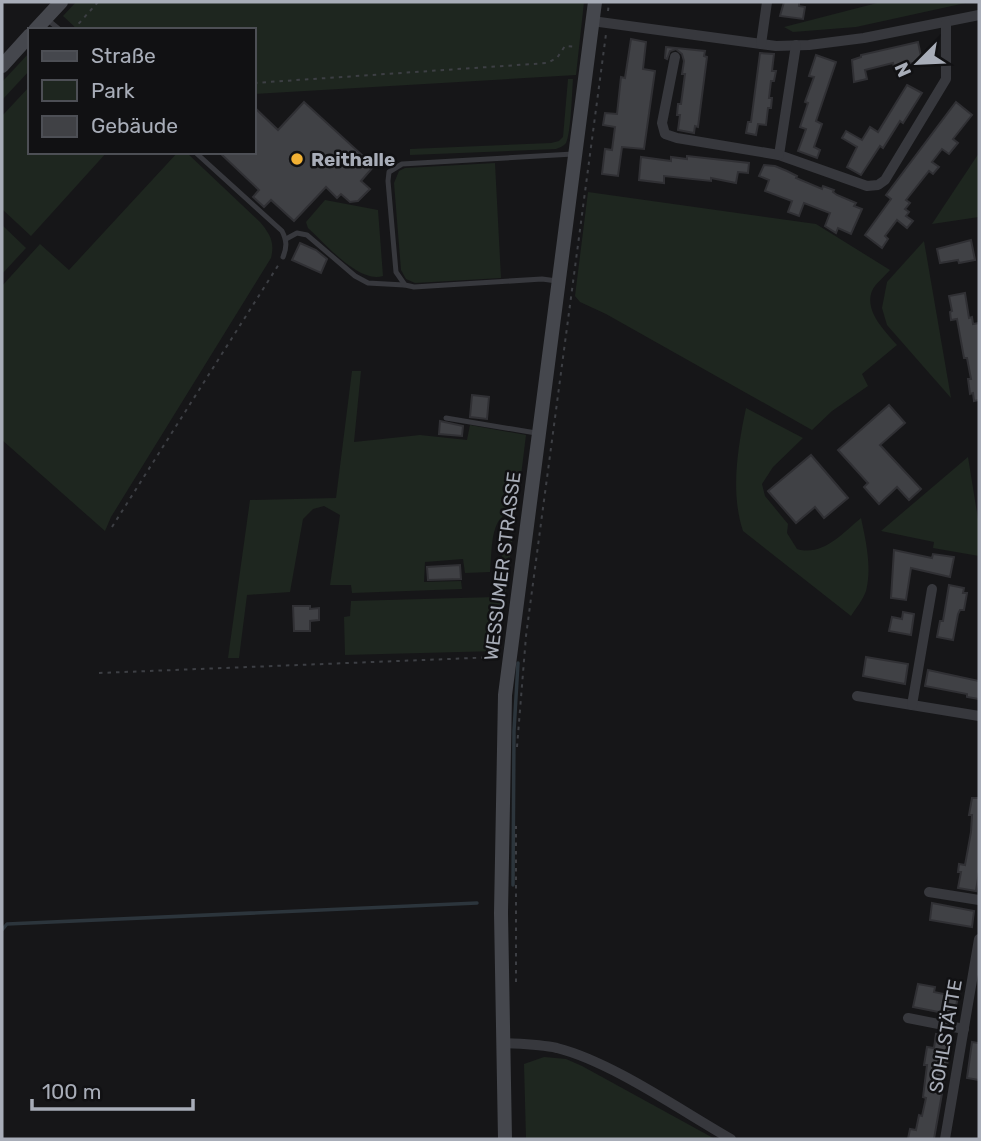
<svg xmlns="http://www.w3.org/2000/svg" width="981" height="1141" font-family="Rubik,sans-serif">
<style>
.green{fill:#1e261f}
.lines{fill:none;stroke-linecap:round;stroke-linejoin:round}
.stream{stroke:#2c353c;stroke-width:3.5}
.building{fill:#404145;stroke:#303034;stroke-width:2}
.path{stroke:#3d3f44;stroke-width:2;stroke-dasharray:3.5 5;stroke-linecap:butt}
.service{stroke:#37383d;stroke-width:5}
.minor{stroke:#37383d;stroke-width:10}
.secondary{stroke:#45474d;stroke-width:14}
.poi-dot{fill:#f2b134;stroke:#111113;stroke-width:2.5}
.labels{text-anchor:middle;stroke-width:5;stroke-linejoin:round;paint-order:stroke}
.poi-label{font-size:19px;font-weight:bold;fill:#a8adb8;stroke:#111113;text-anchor:start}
.street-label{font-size:19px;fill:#a8adb8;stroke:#111113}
</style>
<rect width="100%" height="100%" fill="#161618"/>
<g class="green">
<path d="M76,2H584L576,75L254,94V30H78L63,16Z"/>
<path d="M881,2H970L856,27L793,32L784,27Z"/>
<path d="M30,52V70L2,100V82Z"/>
<path d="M568,79H573C572,92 571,133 566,143C564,146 559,148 556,149L410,155V149L551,143L559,141L563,137Z"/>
<path d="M30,86V152H107L31,236L2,209V116Z"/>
<path d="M178,152H186L260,222C270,234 275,242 271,258L111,517L105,531L2,440V286L40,244L69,270Z"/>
<path d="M979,153V217L932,224Z"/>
<path d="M495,163L501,278L415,283L406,279L401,270L394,183L399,171L405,168Z"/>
<path d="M588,192L816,224L890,270C885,276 875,284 872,291C864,311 885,331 897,345L862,374L868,386L832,411L812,430L606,314L580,302L575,296Z"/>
<path d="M325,200L378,210L383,276C359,284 325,243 308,228L306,222Z"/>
<path d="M2,225L26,248L2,274Z"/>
<path d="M924,241L951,398L887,325L882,308L887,282Z"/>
<path d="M352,371H361L354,442L420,435L467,440L470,425L526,435L518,500C513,508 508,511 502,517C490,528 492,556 490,572L465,573L463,559L425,562L424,582L461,581L462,589L352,593L351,585H330L340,515L324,506L313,509L303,519L290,592L247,595L239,658H228L250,500L336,498Z"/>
<path d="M746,408L803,438L773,467L762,484L765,496L788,524L787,533L797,549C822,557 843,533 861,518C866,541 872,568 866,591C863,600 856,608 851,616L743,531C730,492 738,446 746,408Z"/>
<path d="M968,457L979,525V556L933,548L934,542L881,531Z"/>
<path d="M513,534L498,651L345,655L344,617L350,616L351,601L496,597C500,578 499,547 513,534Z"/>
<path d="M544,1057L566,1059L582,1066L715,1139H526L524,1064Z"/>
</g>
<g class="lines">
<g class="stream">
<path d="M513,885L514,731L518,663"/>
<path d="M2,930L7,924L477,903"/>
</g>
</g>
<g class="building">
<path d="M784,2H799V6L805,7L803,19L780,16Z"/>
<path d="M631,39L646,42L643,69L655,71L644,149L622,147L618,176L602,174L605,149L612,150L615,127L603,125L605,113L617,114L621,77L625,78Z"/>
<path d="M918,42L922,61L894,67L893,63L865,70L867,79L854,82L852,60L861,57V55Z"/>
<path d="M666,47L705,51L704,56L707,57L698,127L695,126L694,133L678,130L680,115H677L678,104H681L685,74H682L684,61L682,54L676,49L670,51L667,59L665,58Z"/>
<path d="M760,53L774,54L772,71H776L774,81H771L769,98H772L771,108H768L766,125L758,124L756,135L746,133L748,122H751Z"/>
<path d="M816,55L836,62L816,121L822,124L814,147L820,150L817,158L798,151L806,129L800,127L808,103L805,102L814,77L809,76Z"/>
<path d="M907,85L922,93L903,123L900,121L883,148L880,146L861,175L847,167L857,147L842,138L846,131L862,140L870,127L878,132Z"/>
<path d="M304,102L374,166L361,181L370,189L358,201L350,202L341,194L337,198L326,187L294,221L271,200L264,207L253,197L259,190L219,152H254V107L278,130Z"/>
<path d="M956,102L972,115L953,139L958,143L949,154L942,149L932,162L939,167L933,174L929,171L906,200L910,203L905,209L909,212L906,216L913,221L907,228L897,220L885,236L888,239L882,248L865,235L891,199L886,195Z"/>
<path d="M687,156L749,163L748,173L738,172L736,183L711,178V181L664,176V183L639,180L641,157L671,161V157L687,159Z"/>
<path d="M764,165L775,166L787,171L797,176L796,178L822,189L823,186L834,190L833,192L837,195L856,203L854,206L862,209L851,234L838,228L836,233L825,226L830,213L804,203L799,216L788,212L792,201L765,191L769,180L759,176Z"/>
<path d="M971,240L975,260L959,263L958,260L940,263L937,249Z"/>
<path d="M300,243L316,250L327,259L321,273L292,260Z"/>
<path d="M965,293L969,318L972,317L973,324L979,323V400L974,401L973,393L970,394L968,379H971L967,358H964L957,319L951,320L950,312L952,311L949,296Z"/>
<path d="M472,395L489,397L487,419L470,417Z"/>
<path d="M889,405L905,423L880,445L921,489L909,500L897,487L879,504L864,487L868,483L838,450Z"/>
<path d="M440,421L463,426L462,436L439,434Z"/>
<path d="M811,455L848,498L824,518L815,507L796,523L768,491Z"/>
<path d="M894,550L932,558L933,554L954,557L950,577L911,568L906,600L891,598Z"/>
<path d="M460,565L461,579L428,580L427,567Z"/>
<path d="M949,585L964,588L963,593H967L964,610H960L958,614L953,640L937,637L940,621H943Z"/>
<path d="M293,606H310V609L319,608V620L310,621V631H294Z"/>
<path d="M903,612L914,614L911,635L889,631L892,617L902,619Z"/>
<path d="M866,657L908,664L905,684L863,676Z"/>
<path d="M928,670L979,681V699L967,697V694L925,686Z"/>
<path d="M972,798H979V872L976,891L958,888L961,872H958L959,864L965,865L971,832L972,815H969Z"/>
<path d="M932,903L974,911L972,927L930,920Z"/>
<path d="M918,984L935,987L934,992L958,997L954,1015L913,1007Z"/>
<path d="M936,1034L952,1037L934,1139H908L910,1129L916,1130L919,1115L922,1116L926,1098L923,1097L927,1065H924L927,1047L934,1048Z"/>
<path d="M972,1042L979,1043V1080L967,1078Z"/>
</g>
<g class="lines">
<g class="path">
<path d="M608,11L609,2"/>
<path d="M73,30L98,2"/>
<path d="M254,83L547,63L557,58L565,46L577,47"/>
<path d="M112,527L279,264"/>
<path d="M99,673L498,657"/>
<path d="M517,747L526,636L606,34"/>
<path d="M516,982V826"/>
</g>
<g class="service">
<path d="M48,20L60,30"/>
<path d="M195,152L282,231C287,241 287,247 283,257"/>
<path d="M286,239L297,233L307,235L355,276L368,283L404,285"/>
<path d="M557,281L542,279L414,287L405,285L396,272L388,181L389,172L402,164L573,154"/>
<path d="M446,418L536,433"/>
</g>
<g class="minor">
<path d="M592,21L776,46L809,45L864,38L979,15"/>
<path d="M761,44L767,2"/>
<path d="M796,45L779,155L867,186L878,185L885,180L946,79V23"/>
<path d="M675,57L662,123L665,134L677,138L779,155"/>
<path d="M857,696L979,716"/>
<path d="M912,705L932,589"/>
<path d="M929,892L979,900"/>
<path d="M908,1018L964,1029"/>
<path d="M502,1043C520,1044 539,1044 557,1048C612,1062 680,1110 731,1139"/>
<path d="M945,1139L979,939"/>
</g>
<g class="secondary">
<path d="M35,30L61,2"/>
<path d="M2,66L30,35"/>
<path d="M505,1139L501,913L505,695L595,2"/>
</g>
</g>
<circle class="poi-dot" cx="297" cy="159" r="7"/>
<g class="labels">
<g class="poi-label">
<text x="311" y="166">Reithalle</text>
</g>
<g class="street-label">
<text transform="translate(502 566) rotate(-83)" y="7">WESSUMER STRASSE</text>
<text transform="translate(945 1036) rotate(-80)" y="7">SOHLSTÄTTE</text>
</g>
</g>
<rect width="981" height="1141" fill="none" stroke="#a8adb8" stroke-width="7"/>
<rect x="28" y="28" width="228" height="126" fill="#111113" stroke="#4d4f55" stroke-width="2"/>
<rect x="42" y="51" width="35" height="10" fill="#45474d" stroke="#4d4f55" stroke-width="2"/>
<text x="91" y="63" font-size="21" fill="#a8adb8">Straße</text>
<rect x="42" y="80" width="35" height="21" fill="#1e261f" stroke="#4d4f55" stroke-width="2"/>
<text x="91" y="98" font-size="21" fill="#a8adb8">Park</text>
<rect x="42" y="116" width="35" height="21" fill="#404145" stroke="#4d4f55" stroke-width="2"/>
<text x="91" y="133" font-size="21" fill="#a8adb8">Gebäude</text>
<g transform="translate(918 63) rotate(246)" stroke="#111113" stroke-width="5" paint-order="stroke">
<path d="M0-5L12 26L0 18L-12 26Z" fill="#a8adb8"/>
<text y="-10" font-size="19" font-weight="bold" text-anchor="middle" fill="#a8adb8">N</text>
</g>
<path d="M32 1099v10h161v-10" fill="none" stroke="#a8adb8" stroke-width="3.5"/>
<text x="42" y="1099" font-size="21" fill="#a8adb8" stroke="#111113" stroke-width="5" paint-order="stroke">100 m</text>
</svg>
